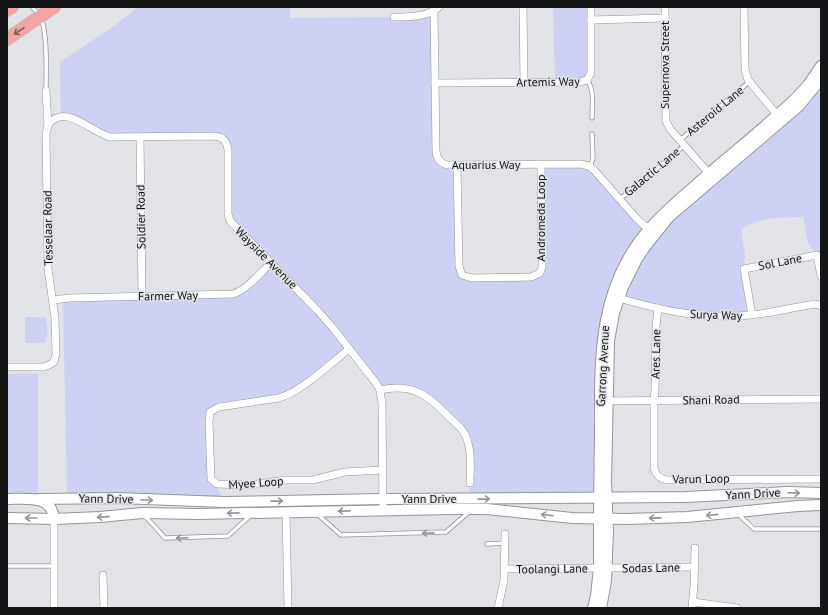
<svg xmlns="http://www.w3.org/2000/svg" width="828" height="615" font-family="'PT Sans',sans-serif">
<style>
.green{fill:#cfd1f4}
.lines{fill:none;stroke-linecap:round;stroke-linejoin:round}
.lane-casing{stroke:#959599;stroke-width:5}
.street-casing{stroke:#959599;stroke-width:8}
.secondary-casing{stroke:#959599;stroke-width:12}
.highway-casing{stroke:#c2c2c2;stroke-width:14}
.lane{stroke:#fff;stroke-width:3.5}
.street{stroke:#fff;stroke-width:7}
.secondary{stroke:#fff;stroke-width:10}
.highway{stroke:#f3a4a5;stroke-width:13}
.oneway{stroke:#845c5e}
.oneway2{stroke:#959696}
.labels{text-anchor:middle;stroke-width:3;stroke-linejoin:round;paint-order:stroke}
.street-label{font-size:12px;fill:#141516;stroke:#e2e3e7}
</style>
<rect width="100%" height="100%" fill="#e2e3e7"/>
<g class="green">
<path d="M138,7H290V18L394,17L434,11L437,157L457,165L459,266L467,277L540,273L541,165L589,166L648,229L612,295L599,498L469,499L470,483L466,437L420,392L380,390L349,349L293,393L210,412V473L224,502L67,498L63,299L233,294L271,263L232,224L228,149L223,138L116,137L61,116L60,62L114,26Z"/>
<path d="M553,7H591L589,78L555,82Z"/>
<path d="M810,93H821V276L817,255L808,243L803,217C781,218 759,216 741,230L745,255L744,269L752,315L718,317L619,298L654,234Z"/>
<path d="M25,317H45C49,325 48,335 45,343H25Z"/>
<rect x="7" y="374" width="31" height="119"/>
</g>
<g class="lines">
<g class="lane-casing">
<g id="lane">
<path d="M34,7L33,8L38,14"/>
<path d="M41,19C48,33 46,74 46,91"/>
<path d="M587,80C595,90 592,106 592,118"/>
<path d="M680,140L749,82"/>
<path d="M590,167L593,158L592,134"/>
<path d="M620,199L684,146"/>
<path d="M316,513L341,535L446,532L470,511"/>
<path d="M738,514L754,529H821"/>
<path d="M144,515L165,538L228,536L251,515"/>
<path d="M487,544L505,543"/>
<path d="M7,566H54"/>
</g>
</g>
<g class="street-casing">
<g id="street">
<path d="M523,7L524,82"/>
<path d="M665,7L666,121L670,129L712,177"/>
<path d="M744,7L745,69L748,80L779,117"/>
<path d="M434,11L436,151C437,159 439,162 447,165L581,164L589,166L594,170L637,219L651,231"/>
<path d="M394,17C409,17 428,17 439,7"/>
<path d="M591,20L665,18"/>
<path d="M435,83L579,82L587,80L591,73V7"/>
<path d="M48,125C64,102 91,132 110,137L214,136C223,137 226,140 228,149V214L230,221L318,311L333,328L376,383L380,390L382,403L383,510"/>
<path d="M140,137L142,297"/>
<path d="M457,165L459,266L462,275L472,278L531,277L540,273L542,267L541,165"/>
<path d="M615,297C659,310 704,320 750,315C772,313 794,307 816,304L821,306"/>
<path d="M53,300L70,298L233,294C248,289 259,274 271,263"/>
<path d="M658,308L656,327L655,391L654,400V468C656,475 659,479 667,480L821,479"/>
<path d="M752,315L744,269L817,255L821,276"/>
<path d="M349,349C330,364 302,391 279,398L219,407L210,412L209,422L211,479L217,484L250,485L286,480H313L345,472L382,470"/>
<path d="M7,367H44L49,365L54,362L56,354L55,318L48,269L46,134L48,125L46,91"/>
<path d="M380,390C413,383 428,395 450,418C458,425 466,432 468,443C472,455 470,470 470,483"/>
<path d="M603,401L821,399"/>
<path d="M286,512L288,608"/>
<path d="M54,519V608"/>
<path d="M606,568L695,567"/>
<path d="M505,569L599,568"/>
<path d="M103,575L104,608"/>
<path d="M693,602L737,608"/>
<path d="M498,608L504,580L505,534"/>
<path d="M692,608L694,585L695,548"/>
</g>
</g>
<g class="secondary-casing">
<g id="secondary">
<path d="M7,499C25,499 52,494 54,519"/>
<path d="M38,499L118,498L224,502L382,499L685,497L788,492L821,493"/>
<path d="M7,518L54,519L100,517L142,513L198,514L452,509H487L572,518L627,519L687,517L798,506L821,505"/>
<path d="M593,608L596,596L599,568C599,525 599,482 600,438C600,362 596,290 649,229C664,212 681,198 698,183C730,155 763,129 794,100L808,85L821,66"/>
<path d="M601,608L606,581L608,531L606,482L609,341L614,313L623,287L637,259L645,247L669,217L799,106L821,79"/>
</g>
</g>
<g class="highway-casing">
<g id="highway">
<path d="M7,10L12,7"/>
<path d="M7,39L54,7"/>
</g>
</g>
<use href="#lane" class="lane"/>
<use href="#street" class="street"/>
<use href="#secondary" class="secondary"/>
<use href="#highway" class="highway"/>
</g>
<defs><path id="oneway-shaft" d="M-6 0H5M1.5-3L5.5 0L1.5 3" fill="none" stroke-width="1.6" stroke-linecap="round" stroke-linejoin="round"/></defs>
<use class="oneway" href="#oneway-shaft" transform="translate(19 31) rotate(147)"/>
<g class="oneway2">
<use href="#oneway-shaft" transform="translate(794 493) rotate(2)"/>
<use href="#oneway-shaft" transform="translate(484 499) rotate(-1)"/>
<use href="#oneway-shaft" transform="translate(147 500) rotate(3)"/>
<use href="#oneway-shaft" transform="translate(277 501) rotate(-1)"/>
<use href="#oneway-shaft" transform="translate(344 511) rotate(179)"/>
<use href="#oneway-shaft" transform="translate(233 513) rotate(179)"/>
<use href="#oneway-shaft" transform="translate(547 515) rotate(-173)"/>
<use href="#oneway-shaft" transform="translate(712 515) rotate(174)"/>
<use href="#oneway-shaft" transform="translate(103 517) rotate(176)"/>
<use href="#oneway-shaft" transform="translate(31 518) rotate(-180)"/>
<use href="#oneway-shaft" transform="translate(655 518) rotate(179)"/>
<use href="#oneway-shaft" transform="translate(428 533) rotate(179)"/>
<use href="#oneway-shaft" transform="translate(182 538) rotate(178)"/>
</g>
<g class="labels">
<g class="street-label">
<text transform="translate(665 65) rotate(-90)" y="4">Supernova Street</text>
<text transform="translate(548 82) rotate(-1)" y="4">Artemis Way</text>
<text transform="translate(715 111) rotate(-40)" y="4">Asteroid Lane</text>
<text x="486" y="169">Aquarius Way</text>
<text transform="translate(652 172) rotate(-40)" y="4">Galactic Lane</text>
<text transform="translate(141 217) rotate(-91)" y="4">Soldier Road</text>
<text transform="translate(541 218) rotate(-90)" y="4">Andromeda Loop</text>
<text transform="translate(48 228) rotate(-91)" y="4">Tesselaar Road</text>
<text transform="translate(266 258) rotate(45)" y="4">Wayside Avenue</text>
<text transform="translate(780 262) rotate(-11)" y="4">Sol Lane</text>
<text transform="translate(168 296) rotate(-1)" y="4">Farmer Way</text>
<text transform="translate(716 315) rotate(2)" y="4">Surya Way</text>
<text transform="translate(656 354) rotate(-89)" y="4">Ares Lane</text>
<text transform="translate(603 366) rotate(-87)" y="4">Garrong Avenue</text>
<text transform="translate(711 400) rotate(-1)" y="4">Shani Road</text>
<text transform="translate(701 479) rotate(-1)" y="4">Varun Loop</text>
<text transform="translate(256 483) rotate(-4)" y="4">Myee Loop</text>
<text transform="translate(753 494) rotate(-3)" y="4">Yann Drive</text>
<text transform="translate(106 499) rotate(1)" y="4">Yann Drive</text>
<text x="429" y="503">Yann Drive</text>
<text transform="translate(651 568) rotate(-1)" y="4">Sodas Lane</text>
<text transform="translate(552 569) rotate(-1)" y="4">Toolangi Lane</text>
</g>
</g>
<rect width="828" height="615" fill="none" stroke="#141516" stroke-width="16"/>
</svg>
